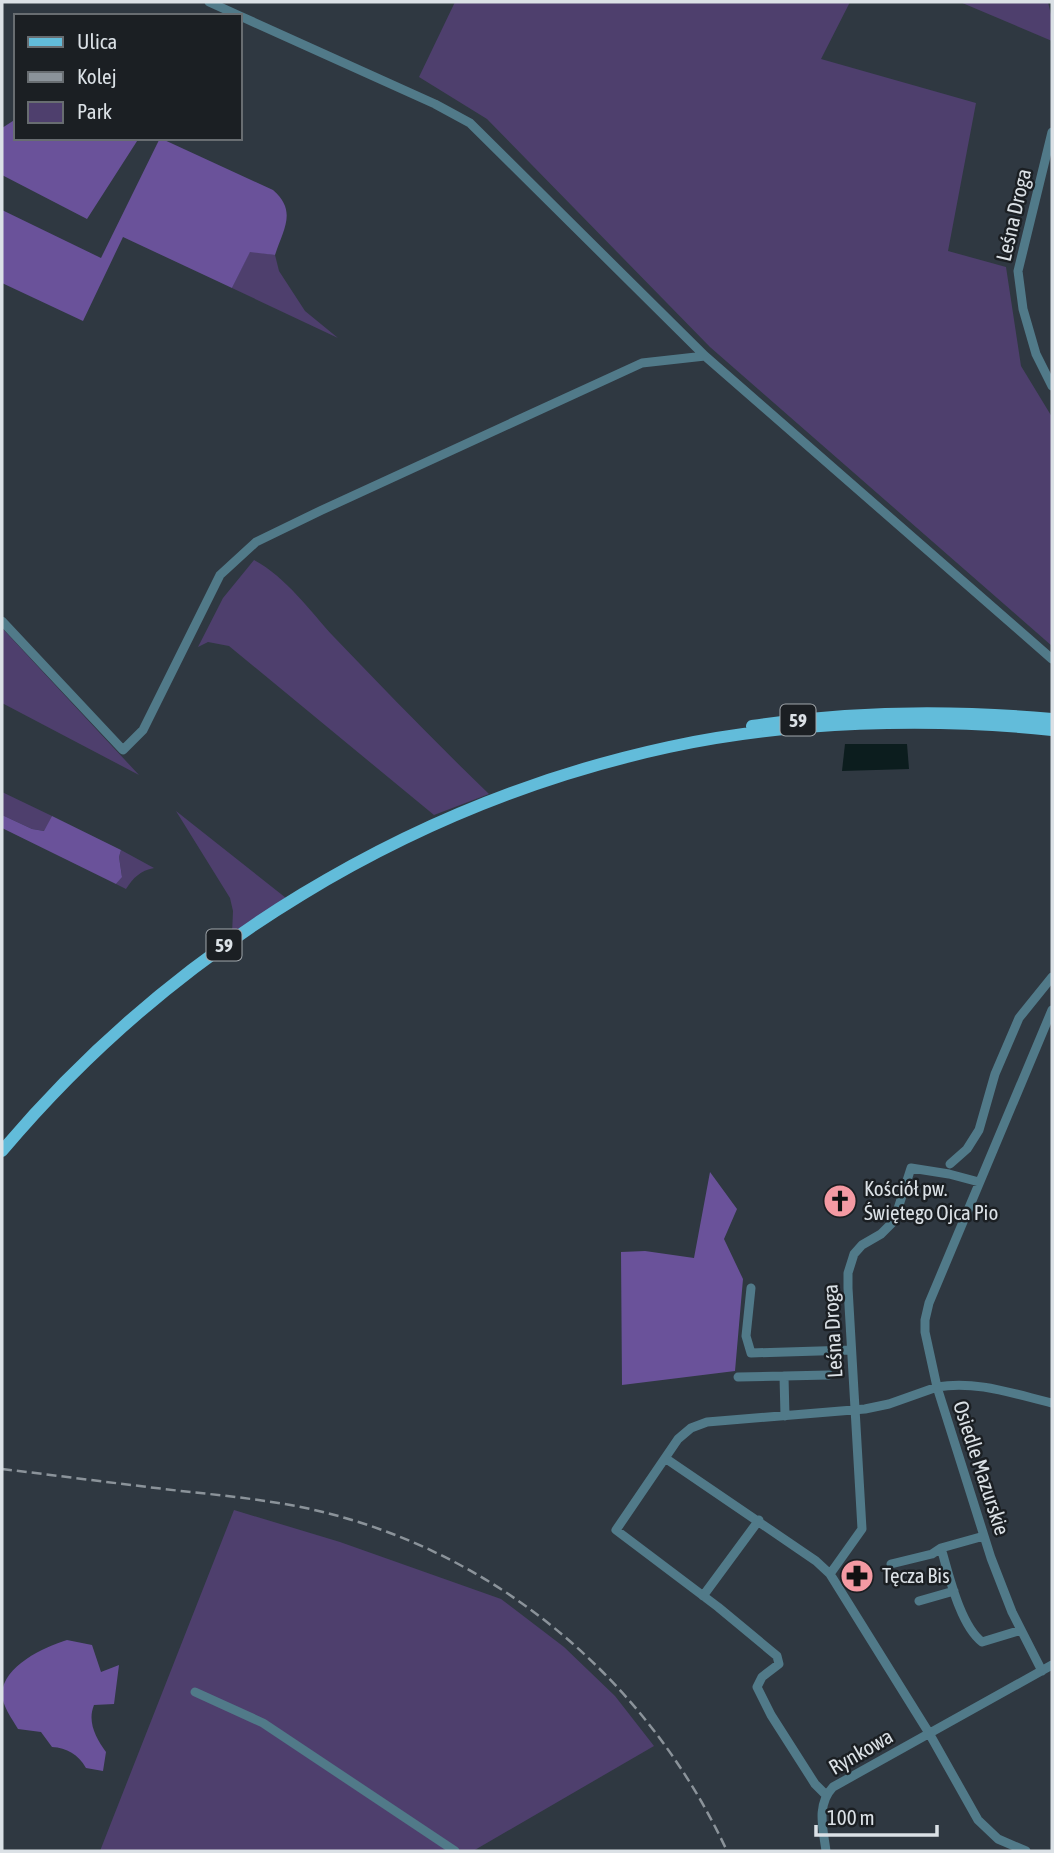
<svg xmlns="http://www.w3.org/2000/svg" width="1054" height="1853" font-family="'Asap Condensed',sans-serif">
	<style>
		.green { fill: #4e3f6d }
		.forest { fill: #6a529a }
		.water { fill: #0c1d1e }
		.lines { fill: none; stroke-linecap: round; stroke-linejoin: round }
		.minor { stroke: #517a89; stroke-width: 9 }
		.major { stroke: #62bcda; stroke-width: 12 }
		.rail { stroke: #8b939a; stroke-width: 2.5; stroke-dasharray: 10 5; stroke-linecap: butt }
		.labels { text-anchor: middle; stroke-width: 5; stroke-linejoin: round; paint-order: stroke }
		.shield { fill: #1b1f23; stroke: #a1a7ac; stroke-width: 2 }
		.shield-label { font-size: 19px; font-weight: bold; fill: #dbe1e6 }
		.street-label { font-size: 21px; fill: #dbe1e6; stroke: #1b1f23 }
		.poi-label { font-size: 21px; fill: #dbe1e6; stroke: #1b1f23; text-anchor: start }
	</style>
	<rect width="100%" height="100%" fill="#2f3841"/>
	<!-- green -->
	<path class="green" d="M455 2H850L821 59 976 103 948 251 1006 267 1021 366 1052 417V646L710 347 487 119 419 77Z
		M960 2H1048L1052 19V41Z
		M250 251 275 255 279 271 305 311 338 338 232 288Z
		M254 560C287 578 309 610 334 637 385 690 436 743 489 794L434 815 229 646 208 642 198 647 223 598Z
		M2 628 139 775 2 703Z
		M2 792 52 816 45 831 32 829 2 815Z
		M176 811 286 898 232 934 233 911 230 898Z
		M121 850 154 868C140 871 134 877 126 889L116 884 122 876 119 857Z
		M234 1510 340 1542 501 1599 564 1647 615 1696 654 1746 473 1851H100Z"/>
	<!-- forest -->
	<path class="forest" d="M16 119V138H139L87 219 2 175V128Z
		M160 138 273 190C297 211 284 228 275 255L250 252 232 288 123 237 83 321 2 283V210L101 258Z
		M2 815 32 829 44 831 52 816 121 850 119 857 122 877 116 884 2 828Z
		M710 1172 737 1209 724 1239 743 1279 735 1371 622 1385 621 1252 645 1251 694 1258Z
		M67 1640 92 1645 101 1672 119 1665 114 1704 94 1705C87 1722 96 1738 106 1752L103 1771 86 1768C78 1754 67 1748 52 1747L41 1732 18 1729C12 1719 2 1705 2 1694 3 1666 44 1647 67 1640Z"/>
	<!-- water -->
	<path class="water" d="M845 744H907L909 769 842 771Z"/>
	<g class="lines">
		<!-- minor -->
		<path class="minor" d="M209 2 240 16
			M240 16 435 104 470 123 705 356 1052 659
			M1052 132 1018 271 1023 309 1036 354 1052 386
			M2 621 123 750 143 730 220 575 256 542 322 510 642 363 705 356
			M1052 1010 929 1303 925 1320V1332L937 1387C976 1380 1014 1394 1052 1403
			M950 1164 967 1149 979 1130 995 1074 1019 1018 1052 977
			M751 1288 746 1336 751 1353 851 1350
			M738 1377 784 1376
			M785 1416 784 1376 829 1375
			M665 1458 816 1561 830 1574 929 1733 978 1820 998 1839 1026 1851
			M984 1536 941 1548C949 1575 960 1625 982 1642L1021 1630
			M891 1564 932 1554 941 1548
			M830 1574 862 1529 848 1288V1273L854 1254 862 1245 881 1234 894 1221 911 1168 949 1174 979 1182
			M703 1596 759 1520
			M919 1601 954 1591
			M195 1692 263 1723 455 1851
			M826 1795 815 1784 771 1715 757 1687 762 1677 779 1664 777 1656 718 1607 616 1530 678 1439 691 1428 707 1422 865 1409 889 1404 937 1387 991 1558 1012 1612 1042 1671
			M826 1851C823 1828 816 1805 833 1787L1052 1665"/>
		<!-- major -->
		<path class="major" d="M752 726C851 711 953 710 1052 719
			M2 1151C172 949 410 803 669 747 789 721 930 717 1052 730"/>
		<!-- rail -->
		<path class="rail" d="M2 1469C61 1476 121 1484 181 1491 219 1495 258 1499 296 1506 488 1544 645 1675 727 1851"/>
	</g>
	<!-- icons -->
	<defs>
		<symbol id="church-disc" viewBox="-11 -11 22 22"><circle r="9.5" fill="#f49aa3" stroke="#1b1f23"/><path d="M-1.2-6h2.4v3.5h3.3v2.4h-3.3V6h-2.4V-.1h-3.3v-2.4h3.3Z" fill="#111"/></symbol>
		<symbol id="pharmacy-disc" viewBox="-11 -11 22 22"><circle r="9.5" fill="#f49aa3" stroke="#1b1f23"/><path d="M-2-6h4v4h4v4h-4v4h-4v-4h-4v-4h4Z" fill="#111"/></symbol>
	</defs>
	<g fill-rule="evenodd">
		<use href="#church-disc" x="821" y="1182" width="38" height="38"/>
		<use href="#pharmacy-disc" x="838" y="1557" width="38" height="38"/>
	</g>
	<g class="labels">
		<!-- shield labels -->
		<g class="shield">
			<rect x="780.5" y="704.5" width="35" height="31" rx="5"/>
			<rect x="206.5" y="929.5" width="35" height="31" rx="5"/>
		</g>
		<g class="shield-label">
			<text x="798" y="727">59</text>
			<text x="224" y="952">59</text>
		</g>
		<!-- street labels -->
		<g class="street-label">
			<text transform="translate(1014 215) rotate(-77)" y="7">Leśna Droga</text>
			<text transform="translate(833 1331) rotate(-93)" y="7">Leśna Droga</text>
			<text transform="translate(981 1468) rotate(72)" y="7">Osiedle Mazurskie</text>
			<text transform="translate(861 1752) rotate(-30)" y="7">Rynkowa</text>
		</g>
		<!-- poi labels -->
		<g class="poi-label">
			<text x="864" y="1196">Kościół pw.<tspan x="864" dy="24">Świętego Ojca Pio</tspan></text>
			<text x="882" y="1583">Tęcza Bis</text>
		</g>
	</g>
	<!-- border -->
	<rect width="1054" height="1853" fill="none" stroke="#dbe1e6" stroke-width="7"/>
	<!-- legend -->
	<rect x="14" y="14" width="228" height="126" fill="#1b1f23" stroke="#686d71" stroke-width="2"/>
	<rect x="28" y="37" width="35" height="10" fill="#62bcda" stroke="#686d71" stroke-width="2"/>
	<text x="77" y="49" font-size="21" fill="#dbe1e6">Ulica</text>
	<rect x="28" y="72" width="35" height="10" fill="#8b939a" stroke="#686d71" stroke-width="2"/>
	<text x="77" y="84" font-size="21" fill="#dbe1e6">Kolej</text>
	<rect x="28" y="102" width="35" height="21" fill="#4e3f6d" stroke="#686d71" stroke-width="2"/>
	<text x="77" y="119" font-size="21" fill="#dbe1e6">Park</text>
	<!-- scale -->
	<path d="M816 1825v10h121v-10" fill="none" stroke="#dbe1e6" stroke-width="3.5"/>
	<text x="827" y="1825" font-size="21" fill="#dbe1e6" stroke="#1b1f23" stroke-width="5" paint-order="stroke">100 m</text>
</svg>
